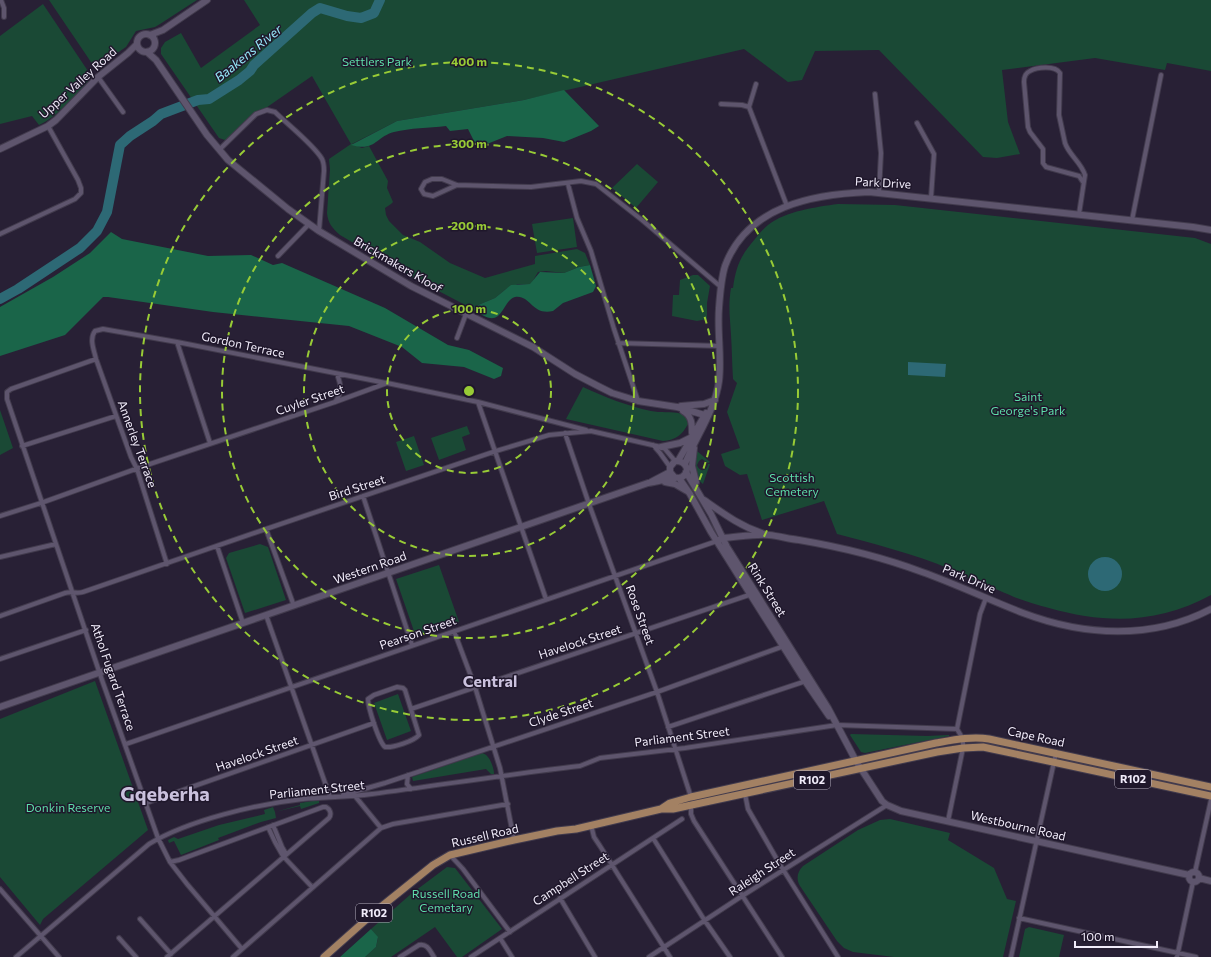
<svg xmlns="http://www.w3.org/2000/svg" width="1211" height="957" font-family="Commissioner,sans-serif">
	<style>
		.green { fill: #1a4935 }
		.forest { fill: #1a6549 }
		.water { fill: #2d6975 }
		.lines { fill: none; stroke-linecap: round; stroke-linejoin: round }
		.river { stroke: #2d6975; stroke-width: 10 }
		.street-casing { stroke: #423b4d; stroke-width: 6 }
		.secondary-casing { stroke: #423b4d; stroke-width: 8 }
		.primary-casing { stroke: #423b4d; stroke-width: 9 }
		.street { stroke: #5e556d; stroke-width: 4 }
		.secondary { stroke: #5e556d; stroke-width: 6 }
		.primary { stroke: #a38163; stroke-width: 7 }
		.ring { fill: none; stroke: #98cb36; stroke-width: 2; stroke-dasharray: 7 5 }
		.labels { text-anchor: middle; stroke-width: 3; stroke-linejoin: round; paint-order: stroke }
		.shield { fill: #1f172b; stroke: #b2acbc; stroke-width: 1 }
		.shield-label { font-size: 11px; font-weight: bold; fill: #f1ecfa }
		.park-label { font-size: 12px; fill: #5edfaa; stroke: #1f172b }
		.street-label { font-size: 12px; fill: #f1ecfa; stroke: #1f172b }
		.water-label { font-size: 13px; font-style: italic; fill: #95e7f8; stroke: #1f172b }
		.district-label { font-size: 16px; font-weight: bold; fill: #cac1dd; stroke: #1f172b }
		.town-label { font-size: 20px; font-weight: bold; fill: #cac1dd; stroke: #1f172b }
		.centre { fill: #98cb36; stroke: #1f172b; stroke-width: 2 }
		.ring-label { font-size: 12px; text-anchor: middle; font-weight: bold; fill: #98cb36; stroke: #1f172b; stroke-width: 3; stroke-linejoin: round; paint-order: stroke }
	</style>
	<rect width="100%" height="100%" fill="#282035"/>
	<!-- green -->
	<path class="green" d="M49 0H197L160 24 155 27 136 31 126 47 95 68Z
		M244 0H1211V71L1167 63 1165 70 1095 58 1002 70 1008 122 1020 154 997 158 983 157 879 50 815 51 802 80 788 82 744 49 524 100 397 121 352 144 362 148 369 146 388 181 387 188 393 202 391 204 385 208 386 215 389 221 403 235 420 242 450 263 485 278 535 264V256L577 249 585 253 590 265 579 267 564 273 546 271 538 272 531 284H518L506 289 495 298 471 308 408 275 340 235C332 228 328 223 327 213L330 169 329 159 351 144 312 76 260 112 228 141 219 138 161 54V48L165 42 181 33 201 68 260 25Z
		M43 4 92 77C75 94 61 115 39 125L32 116 0 124V36Z
		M637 164 658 182 636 208 612 188Z
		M838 204 895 205 1195 238 1211 244V595C1158 624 1106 624 1049 608 1037 605 1025 601 1014 597 1007 594 999 590 992 588 979 585 963 574 950 569 914 554 875 544 837 534L824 501 762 520 747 474 740 475 725 466 721 454 740 448 727 412 737 383 733 379C732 364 732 350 731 335 730 317 728 306 731 288H733C736 266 741 255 755 239 759 234 763 229 768 225 786 211 816 207 838 204Z
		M573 218 577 247 537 253 532 224Z
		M693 275H698L710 286 707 303V319L697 321 672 316 673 295H679L680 280Z
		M583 387C605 397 627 406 651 411 660 413 672 411 682 414 686 416 688 420 688 424 682 435 676 440 663 441L566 419Z
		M0 410 13 448 0 455Z
		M467 426 470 434 462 437 466 450 439 460 431 438Z
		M414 436 424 465 406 471 396 442Z
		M697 451 710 462 708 463 702 459 699 461 697 465C699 472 707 472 708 464H710L703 484C693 477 694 462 697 451Z
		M260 544 268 547 286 600 245 613 226 558 229 553Z
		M439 565 459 622 416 637 396 579Z
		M95 681 148 830 43 919 40 925 0 877V719Z
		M398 694 411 731 387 740 374 703Z
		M851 734 927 736 949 735V736L865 753 861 752 850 735Z
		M482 753C489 754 494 767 494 774H491L486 769 413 781 412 777Z
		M319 800V803L301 809 300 806 275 812 276 818 261 822 218 838 219 840 181 855 174 841 169 843 168 840 174 837 178 839 219 825 265 814 264 810 273 807 275 812 300 805V803Z
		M890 819 950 833 948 840 994 868 1007 899 1016 901 1003 957H894L853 952 844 948 837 941 800 886C796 879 797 872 803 866L858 830 880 820Z
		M447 867 455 868 502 929 462 957H457L435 927 391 957H365L376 947 378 938 371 929 411 894Z
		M1029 927 1064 935 1059 957H1019L1025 929Z"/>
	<!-- forest -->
	<path class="forest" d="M564 90 599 126 591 131 564 142 543 138 507 136 487 144 476 145 468 129 450 131 446 126C429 128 410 128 394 132 375 137 376 152 351 145L397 121 524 100Z
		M111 232 122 239 208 256 251 255 273 265 282 263 385 308 448 345 469 350 503 368 501 376 494 379 464 367 422 363 402 347 349 326 213 312 108 297H103L65 335 0 356V307L53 277 90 253Z
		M590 265 596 286 593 292 563 303 553 311C532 316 530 294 515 297 504 300 503 320 490 318 484 317 476 311 471 308L495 298 511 285 530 284 540 272 564 273 579 267Z
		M371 929 378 937 376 947 365 957H340Z"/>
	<!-- water -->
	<path class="water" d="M908 362 946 364 945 377 908 375Z
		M1088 574a17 17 0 1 1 34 0a17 17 0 1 1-34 0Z"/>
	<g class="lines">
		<!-- river -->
		<path class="river" d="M0 299 18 289 80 248 97 231 107 212 120 145 130 136 153 121 161 114 198 100 209 99 239 80 250 71 254 65 312 13 320 8 347 16 361 18 374 13 380 0"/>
		<defs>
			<path id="street" d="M1 0 4 8V17
				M98 77 123 112
				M875 94 881 153 879 192
				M721 104 742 105 749 107 787 206
				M749 107 756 84
				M917 123 934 154 931 198
				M219 150 256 114 267 110 275 112C287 124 314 145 322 159 324 163 324 167 324 171L319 231
				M568 184 577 218 591 251 614 329 638 401
				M457 185 433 196 424 194 421 189 425 182 432 179H442L457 185 531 187 581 181 596 184 642 220 721 287
				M1079 214 1085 175C1081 162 1069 155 1065 143L1059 115 1060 73C1055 65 1037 67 1030 71 1025 73 1024 78 1024 82L1028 127 1030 132 1043 149V163L1046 167 1079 176 1083 182
				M1132 220 1161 75
				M0 234 75 199 81 193V188L78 180 48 126
				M278 256 309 224
				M457 338 466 314
				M177 342 210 443
				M618 343 720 346
				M96 359 11 389 7 392V399L102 680 158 838 170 862 187 884 242 949
				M335 402C343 392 341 385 337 374
				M478 402 546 599
				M565 433 589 504 657 692 691 797
				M653 445 660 453 670 467
				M22 446 116 416
				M363 496 412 645
				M0 516 41 503 144 466 335 402 387 383 478 402 586 430
				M266 529 294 606
				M217 546 243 623
				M0 557 56 544
				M167 564 137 469 131 457 96 359C94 350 89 339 95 331L103 329 177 342 386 383
				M266 615 330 797
				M0 616 65 593C72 591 77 594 83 592L266 529 496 451 549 435 591 431 661 447 665 449 675 461
				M454 631 475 687 500 768 514 840
				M0 659 86 630
				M397 687 403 688 405 690 419 735C414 741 393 748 385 747 379 742 368 708 368 699L374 695Z
				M411 709 752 594
				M668 727 806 681
				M126 744 717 541
				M408 775 407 784 411 789
				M745 794 748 809 779 863 838 957
				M343 795 385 783 657 692 784 646
				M355 796 381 828
				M146 803 374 723
				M691 804V814L694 821 782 957
				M948 821 963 748V739L957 729 980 614 986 598
				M273 825 282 847 286 854
				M591 825 594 837 600 846 670 957
				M268 827 275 842 283 856 312 887
				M653 838 705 921 730 957
				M450 855 463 869 510 932
				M1195 872 1211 800
				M0 889 59 957
				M560 898 595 957
				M1019 918 1196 957
				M140 919 171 954
				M119 938 136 957
				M500 938 512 957
				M16 957 149 844C189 820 257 804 303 799 326 797 349 797 372 794 441 785 510 774 580 766L600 758 685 748 837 725 957 729
				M167 957 329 818C332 814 330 809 326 807H323L179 860 170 862
				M233 957 381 828 393 824 508 804
				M400 957 419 945C427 943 430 951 434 957
				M471 957 682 819
				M649 957 742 896 887 805
				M1011 957 1056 753
				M1177 957 1193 882"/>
			<path id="secondary" d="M137 43a9 9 0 1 1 18 0a9 9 0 1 1-18 0Z
				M150 35 163 30 207 0
				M147 52 156 60 207 135 228 160 288 209 319 231 411 286 533 347 575 374 598 386 612 393 638 401 677 407 708 416
				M0 149 48 126 56 120 98 77 128 53 137 44
				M681 406 704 404 715 400
				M683 411C692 416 692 424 692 433
				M661 447 680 443 690 438
				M694 448 692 466 696 482
				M678 461 706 413
				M685 464C696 436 715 411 719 381 722 357 717 332 719 308 720 294 721 279 725 266 747 206 813 194 869 192L1193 227 1211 230
				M686 472 711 514 727 547 828 708 856 761 882 801 887 805 901 811 1189 875
				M679 478 690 494 711 532 805 681 829 716
				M651 482 670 472
				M665 482 675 484 687 491
				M704 500C724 514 740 526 764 534
				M717 541 723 538C738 537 754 534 769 535 779 536 789 539 799 540 840 547 882 557 922 572 956 584 989 600 1023 613 1084 636 1152 640 1211 609
				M0 707 648 483C657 482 665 479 673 478 676 477 679 479 682 477 692 471 685 460 675 461L670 467V472L675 478
				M1189 877a5 5 0 1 1 10 0a5 5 0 1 1-10 0Z
				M1199 878 1211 881"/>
			<path id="primary" d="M661 809 670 803 691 797 936 743C953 740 972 736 989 739L1211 787
				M324 957 377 910 433 865 450 855 514 840 557 831 576 829 661 809H673L937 752 963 748 983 747 1211 796"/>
		</defs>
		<!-- street casing -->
		<use href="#street" class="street-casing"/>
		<!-- secondary casing -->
		<use href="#secondary" class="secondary-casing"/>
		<!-- primary casing -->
		<use href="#primary" class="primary-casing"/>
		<!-- street -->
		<use href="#street" class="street"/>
		<!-- secondary -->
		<use href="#secondary" class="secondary"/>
		<!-- primary -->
		<use href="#primary" class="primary"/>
	</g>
	<!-- distance rings -->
	<g class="ring">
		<circle cx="469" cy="391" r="82"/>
		<circle cx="469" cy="391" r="165"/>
		<circle cx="469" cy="391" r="247"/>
		<circle cx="469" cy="391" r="329"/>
	</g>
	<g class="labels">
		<!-- shield labels -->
		<g class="shield">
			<rect x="1115" y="770" width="36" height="18" rx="3"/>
			<rect x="794" y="771" width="36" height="18" rx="3"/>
			<rect x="356" y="904" width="36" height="18" rx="3"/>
		</g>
		<g class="shield-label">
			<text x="1133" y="783">R102</text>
			<text x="812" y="784">R102</text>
			<text x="374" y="917">R102</text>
		</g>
		<!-- park labels -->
		<g class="park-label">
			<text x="377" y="66">Settlers Park</text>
			<text x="1028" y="401">Saint<tspan x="1028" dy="14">George's Park</tspan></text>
			<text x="792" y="482">Scottish<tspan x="792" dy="14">Cemetery</tspan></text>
			<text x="68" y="812">Donkin Reserve</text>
			<text x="446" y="898">Russell Road<tspan x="446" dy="14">Cemetary</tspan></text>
		</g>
		<!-- street labels -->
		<g class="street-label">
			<text transform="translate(78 83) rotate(-42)" y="4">Upper Valley Road</text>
			<text transform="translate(883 183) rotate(3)" y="4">Park Drive</text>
			<text transform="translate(398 265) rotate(30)" y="4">Brickmakers Kloof</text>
			<text transform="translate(243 345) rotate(12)" y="4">Gordon Terrace</text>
			<text transform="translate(310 400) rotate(-19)" y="4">Cuyler Street</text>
			<text transform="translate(137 444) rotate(70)" y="4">Annerley Terrace</text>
			<text transform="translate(357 488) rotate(-18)" y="4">Bird Street</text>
			<text transform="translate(370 568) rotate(-19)" y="4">Western Road</text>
			<text transform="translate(969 579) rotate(23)" y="4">Park Drive</text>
			<text transform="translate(767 590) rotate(58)" y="4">Rink Street</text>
			<text transform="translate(640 615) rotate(70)" y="4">Rose Street</text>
			<text transform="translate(418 633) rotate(-19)" y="4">Pearson Street</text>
			<text transform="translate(580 642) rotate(-18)" y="4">Havelock Street</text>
			<text transform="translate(113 677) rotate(71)" y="4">Athol Fugard Terrace</text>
			<text transform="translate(561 713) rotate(-18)" y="4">Clyde Street</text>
			<text transform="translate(682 737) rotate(-7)" y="4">Parliament Street</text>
			<text transform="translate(1036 737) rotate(12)" y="4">Cape Road</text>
			<text transform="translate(257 754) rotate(-19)" y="4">Havelock Street</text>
			<text transform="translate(317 790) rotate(-6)" y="4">Parliament Street</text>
			<text transform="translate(1018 826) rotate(13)" y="4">Westbourne Road</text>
			<text transform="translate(485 836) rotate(-13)" y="4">Russell Road</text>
			<text transform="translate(762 872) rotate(-33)" y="4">Raleigh Street</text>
			<text transform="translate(571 879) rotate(-33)" y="4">Campbell Street</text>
		</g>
		<!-- water labels -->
		<g class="water-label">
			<text transform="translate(248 53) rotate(-39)" y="5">Baakens River</text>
		</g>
		<!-- district labels -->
		<g class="district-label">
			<text x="490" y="687">Central</text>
		</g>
		<!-- town labels -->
		<g class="town-label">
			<text x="165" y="801">Gqeberha</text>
		</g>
	</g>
	<circle cx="469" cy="391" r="6" class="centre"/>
	<g class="ring-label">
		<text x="469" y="66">400 m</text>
		<text x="469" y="148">300 m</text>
		<text x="469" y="230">200 m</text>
		<text x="469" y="313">100 m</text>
	</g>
	<!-- scale -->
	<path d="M1075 941v6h82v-6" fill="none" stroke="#f1ecfa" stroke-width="2"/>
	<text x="1081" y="941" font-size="12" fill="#f1ecfa" stroke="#1f172b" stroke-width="3" paint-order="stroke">100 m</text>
</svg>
